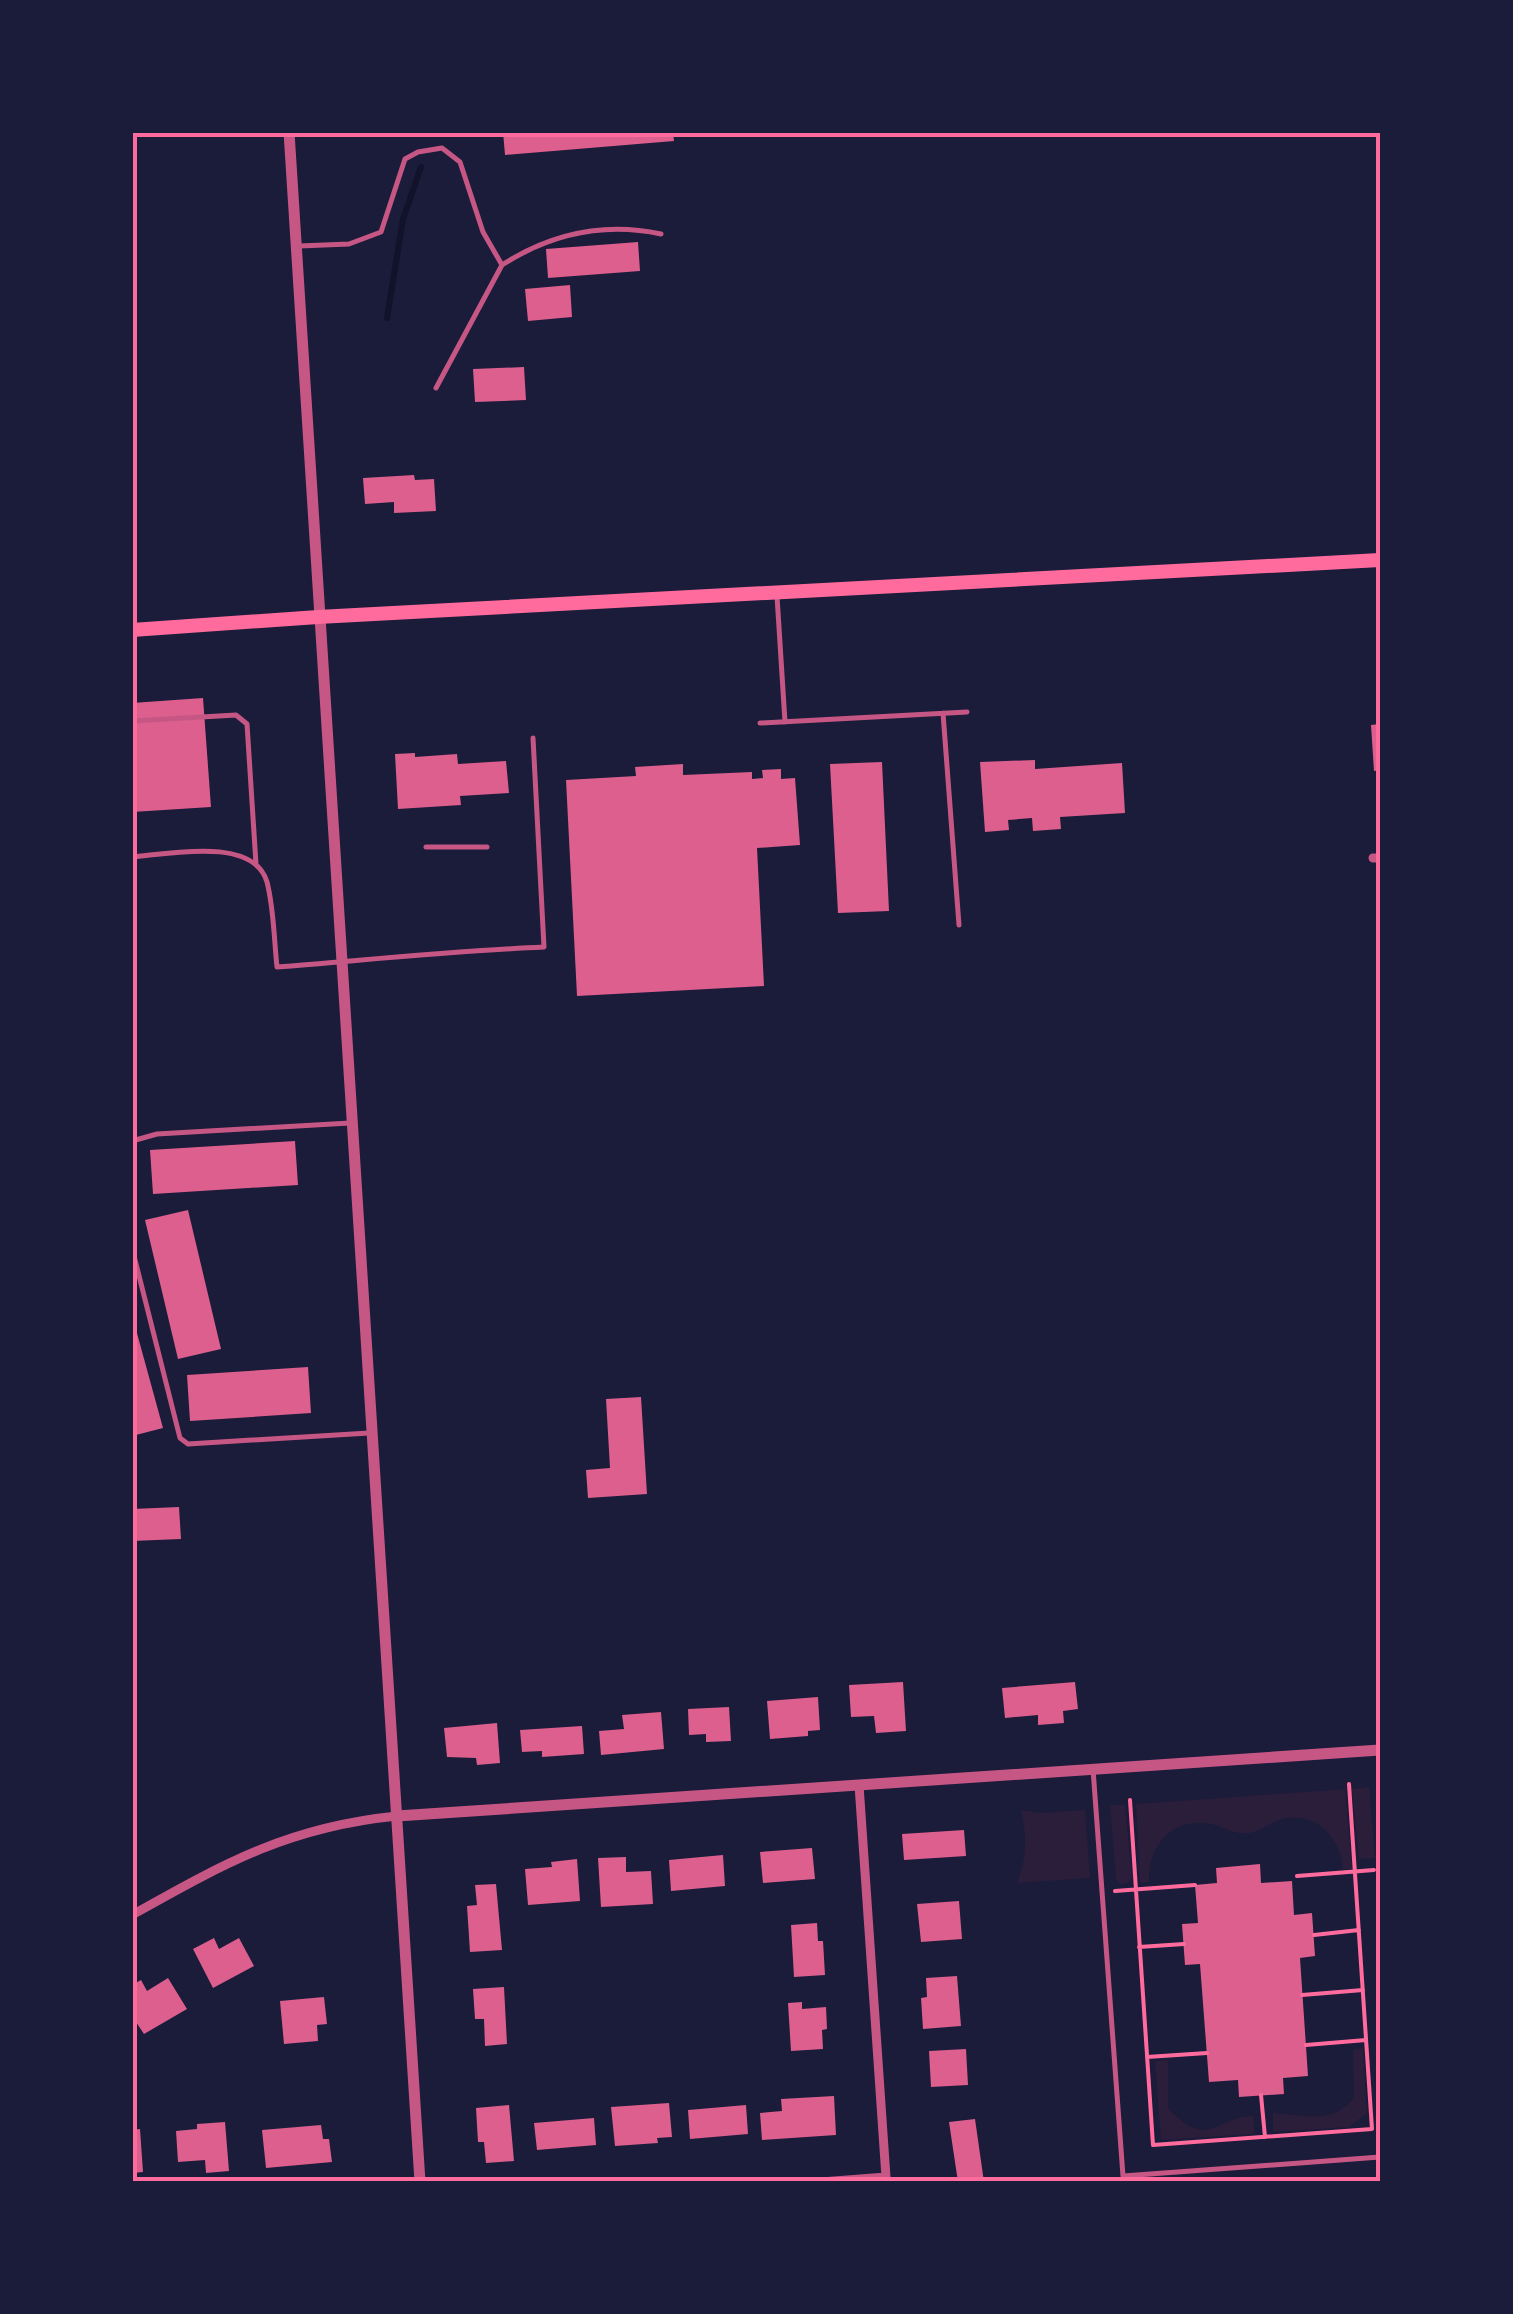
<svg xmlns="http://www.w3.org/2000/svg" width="1513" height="2314" font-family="'Public Sans',sans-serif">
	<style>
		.green { fill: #2a1e3b }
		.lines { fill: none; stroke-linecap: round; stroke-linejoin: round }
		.stream { stroke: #12122b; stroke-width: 6 }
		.building { fill: #dd5f8e }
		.path { stroke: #ff6b9d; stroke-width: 4 }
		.service { stroke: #c65784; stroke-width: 5 }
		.minor { stroke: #c65784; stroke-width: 9 }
		.tertiary { stroke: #c65784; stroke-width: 11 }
		.primary { stroke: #ff6b9d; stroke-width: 14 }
		.neatline { fill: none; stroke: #ff6b9d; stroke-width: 4 }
	</style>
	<rect width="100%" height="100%" fill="#1b1b3a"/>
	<!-- green -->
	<path class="green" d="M1369 1787 1375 1858 1359 1859 1352 1789Z
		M1345 1789 1352 1869H1343C1341 1840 1319 1813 1286 1818 1274 1820 1263 1830 1250 1833 1233 1836 1221 1824 1205 1823 1168 1820 1148 1849 1149 1882L1140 1883 1136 1804Z
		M1110 1805H1125L1132 1878 1127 1883 1120 1884 1116 1879Z
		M1021 1810 1041 1813 1085 1810 1090 1878 1017 1883C1027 1857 1027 1836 1021 1810Z
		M1363 2048 1367 2113 1349 2127 1273 2132V2113C1303 2114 1331 2126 1354 2098L1353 2050Z
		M1168 2060V2108C1208 2151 1215 2117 1253 2116L1255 2134 1161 2140 1155 2061Z"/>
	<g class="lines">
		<!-- stream -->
		<path class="stream" d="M432 133V132
			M387 318 403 219 421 167"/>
	</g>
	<!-- building -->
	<path class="building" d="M503 132H673L674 141 505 155Z
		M638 242 640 271 548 278 546 249Z
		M570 285 572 317 528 321 525 289Z
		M524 367 526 400 475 402 473 369Z
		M414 475 415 480 434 479 436 511 394 513V502L365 504 363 478Z
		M203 698 211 807 132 812V703Z
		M1380 724V770L1374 771 1371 725Z
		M415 753V757L457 754 458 764 506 761 509 793 460 796 461 805 398 809 395 754Z
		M1035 760V769L1122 763 1125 813 1060 817 1061 829 1033 831 1032 818 1008 820 1009 830 985 832 980 762Z
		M882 762 889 911 838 913 830 764Z
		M683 764V775L752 772V779L763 778 762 770 781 769V779L795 778 800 845 757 848 764 986 577 996 566 780 636 776 635 767Z
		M295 1141 298 1185 153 1194 150 1150Z
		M188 1210 221 1349 178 1359 145 1220Z
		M132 1315 163 1428 132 1436Z
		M308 1367 311 1413 190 1421 187 1375Z
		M641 1397 647 1494 588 1498 586 1470 610 1468 606 1399Z
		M179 1507 181 1539 132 1541V1509Z
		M903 1682 906 1731 876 1733 874 1716 851 1717 849 1685Z
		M1075 1682 1078 1709 1063 1711 1064 1723 1038 1725V1715L1005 1718 1002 1688Z
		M818 1697 820 1730 808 1731V1736L770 1739 767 1701Z
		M729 1707 731 1741 706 1742V1734L689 1735 688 1709Z
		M661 1712 664 1749 601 1755 599 1731 624 1729 622 1715Z
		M497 1723 500 1763 477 1765 476 1758 447 1757 444 1728Z
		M582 1726 584 1754 542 1757V1751L522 1752 520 1730Z
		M964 1830 966 1856 904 1860 902 1834Z
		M812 1848 815 1879 763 1883 760 1852Z
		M723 1855 725 1886 671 1891 669 1860Z
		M626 1857V1872L651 1871 653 1904 601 1907 598 1858Z
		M577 1859 580 1901 528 1905 525 1869 552 1867 551 1862Z
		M1260 1864 1261 1883 1292 1881 1294 1915 1312 1913 1315 1956 1300 1958 1308 2076 1283 2078 1284 2094 1239 2097 1238 2080 1209 2082 1200 1964 1185 1965 1182 1924 1198 1923 1195 1885 1217 1883 1216 1868Z
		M496 1884 502 1950 470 1952 467 1906 477 1905 475 1885Z
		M959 1901 962 1939 921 1942 917 1904Z
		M817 1923 818 1941H823L825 1975 794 1977 791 1925Z
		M214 1938 219 1949 239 1938 254 1966 213 1988 193 1949Z
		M957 1976 961 2026 923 2029 921 1998 927 1997 926 1978Z
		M168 1978 187 2009 144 2034 132 2016V1985L141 1980 147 1991Z
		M504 1987 507 2044 485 2046 484 2019H475L473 1989Z
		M324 1997 327 2024 317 2025 318 2041 284 2044 280 2001Z
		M802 2002V2009L826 2007 827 2029 822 2030 823 2049 791 2051 788 2003Z
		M966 2049 968 2085 931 2087 929 2051Z
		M834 2096 836 2135 762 2140 760 2113 782 2111 781 2099Z
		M669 2103 672 2137 657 2138 658 2143 615 2146 611 2107Z
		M509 2105 514 2161 486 2163 484 2142H478L476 2108Z
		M746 2105 748 2134 690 2139 688 2110Z
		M594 2118 596 2145 537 2150 534 2123Z
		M975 2119 984 2182H958L949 2122Z
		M225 2122 229 2171 206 2173 205 2160 178 2162 176 2131 197 2129V2124Z
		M321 2125 323 2139H329L332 2162 266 2168 262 2130Z
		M140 2129 143 2172 132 2173V2130Z"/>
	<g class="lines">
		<!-- path -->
		<path class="path" d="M1130 1800 1153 2145 1372 2129 1349 1784
			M1297 1876 1374 1870
			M1115 1891 1195 1885
			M1314 1935 1359 1930
			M1139 1947 1184 1944
			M1302 1995 1363 1990
			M1306 2045 1366 2040
			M1147 2057 1207 2053
			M1261 2095 1265 2137"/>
		<!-- service -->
		<path class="service" d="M299 246 349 244 381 232 405 159 418 152 442 148 460 162 483 232 502 265 436 388
			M502 265C552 233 604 222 661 234
			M777 596 785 722
			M943 713 959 925
			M132 721 236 715 247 724 256 864
			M760 723 967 712
			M426 847H487
			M132 857C168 854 254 836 267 882 274 909 274 940 277 967 366 960 455 951 544 947L533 738
			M132 1141 157 1134 350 1123
			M132 1248 180 1438 188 1444 369 1433
			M1093 1769 1123 2176 1380 2157"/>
		<!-- minor -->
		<path class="minor" d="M1373 858H1380
			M132 1915C225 1863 288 1827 397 1816
			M821 2182 886 2177 859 1785"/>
		<!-- tertiary -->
		<path class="tertiary" d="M289 132 420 2182
			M397 1816 1380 1750"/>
		<!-- primary -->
		<path class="primary" d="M132 630 318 617 1380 560"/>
	</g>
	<!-- border -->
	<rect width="1513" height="2314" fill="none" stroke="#1b1b3a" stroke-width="270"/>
	<rect x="135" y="135" width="1243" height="2044" class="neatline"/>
</svg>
